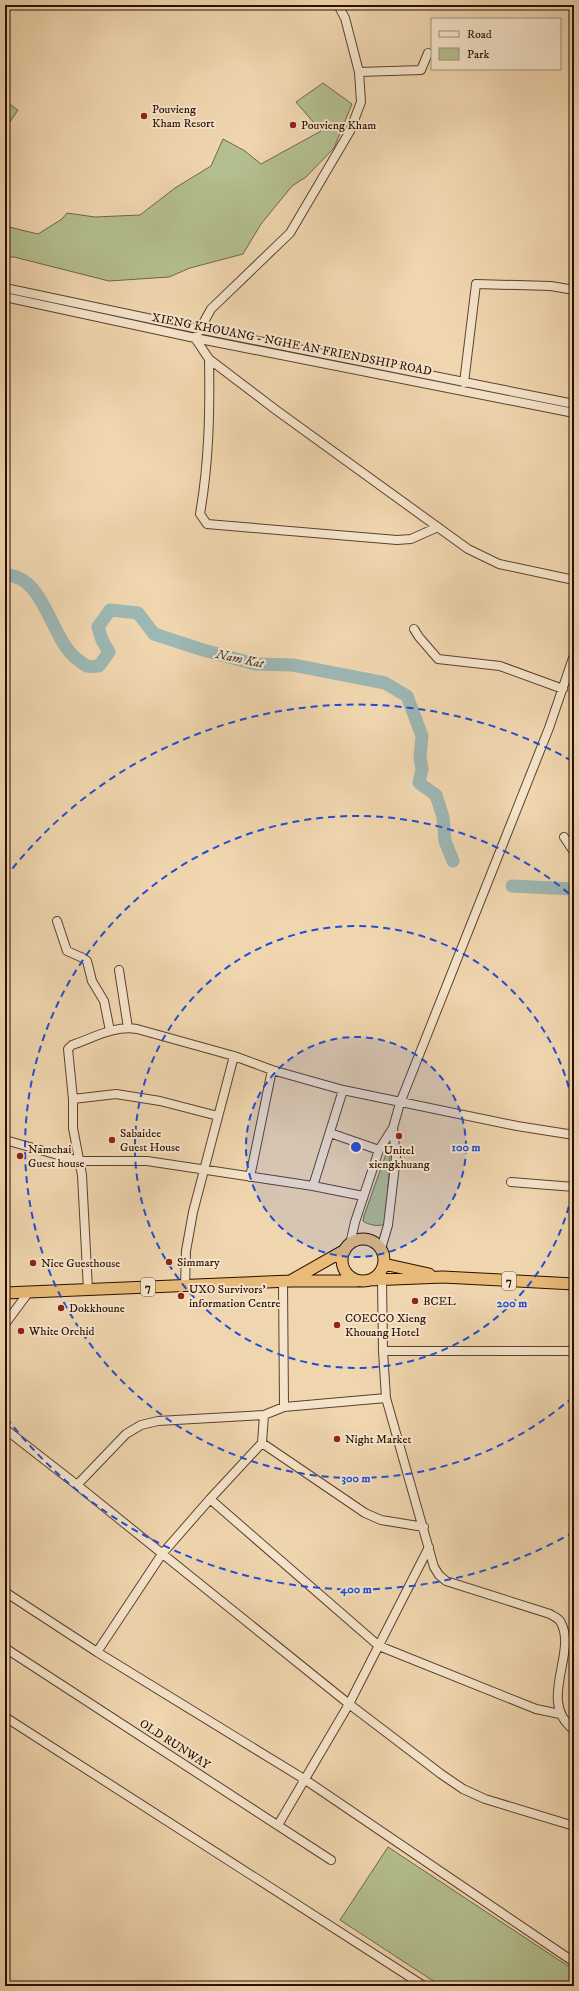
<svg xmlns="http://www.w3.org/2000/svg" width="579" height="1991" font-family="'IM FELL DW Pica',serif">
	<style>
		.green { fill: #b4bf8f; stroke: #706648 }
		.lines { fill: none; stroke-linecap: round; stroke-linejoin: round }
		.stream { stroke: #6f736c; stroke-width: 2 }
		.river { stroke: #9db7b4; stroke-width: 13 }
		.minor-casing { stroke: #5c402c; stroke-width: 10 }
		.highway-casing { stroke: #2b0e01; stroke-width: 13 }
		.minor { stroke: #f5e4cb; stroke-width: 8 }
		.highway { stroke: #e8bb78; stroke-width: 11 }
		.ring { fill: none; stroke: #1d4ed8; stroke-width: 2; stroke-dasharray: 7 5 }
		.poi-dot { fill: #8f2418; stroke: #f5e4cb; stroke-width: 1.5 }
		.labels { text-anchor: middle; stroke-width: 4; stroke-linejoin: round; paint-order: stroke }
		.shield { fill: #f5e4cb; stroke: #684e3e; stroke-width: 1 }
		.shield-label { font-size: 11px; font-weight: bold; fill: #2b0e01 }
		.poi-label { font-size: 12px; fill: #2b0e01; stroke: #f5e4cb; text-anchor: start }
		.street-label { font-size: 12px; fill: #2b0e01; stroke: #f5e4cb }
		.water-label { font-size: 13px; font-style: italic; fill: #534940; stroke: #f5e4cb }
		.centre { fill: #1d4ed8; stroke: #f5e4cb; stroke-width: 2 }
		.ring-label { font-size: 12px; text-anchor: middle; font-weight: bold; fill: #1d4ed8; stroke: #f5e4cb; stroke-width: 4; stroke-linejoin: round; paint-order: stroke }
	</style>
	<rect width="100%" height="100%" fill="#f0d6af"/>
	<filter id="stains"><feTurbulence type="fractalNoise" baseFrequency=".005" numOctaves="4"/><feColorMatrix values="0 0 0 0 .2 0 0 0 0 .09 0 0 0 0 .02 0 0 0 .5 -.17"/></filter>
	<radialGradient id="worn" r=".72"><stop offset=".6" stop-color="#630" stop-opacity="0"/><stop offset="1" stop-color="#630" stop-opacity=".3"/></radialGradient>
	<!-- green -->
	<path class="green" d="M323 83 352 104 334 148 306 177 292 186 261 224 243 254 190 268 169 277 109 281 14 257H5V207L9 227 38 234 62 219 67 213 95 217 140 215 175 188 211 166 223 139 245 151 261 164 321 131 296 102Z
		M5 101 18 110 5 129Z
		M386 1154 390 1155 386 1220 385 1224C379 1227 368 1225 363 1221L364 1216Z
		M388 1847 574 1970V1986H441L340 1920Z"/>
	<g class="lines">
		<!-- stream -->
		<path class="stream" d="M5 1985 8 1986"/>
		<!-- river -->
		<path class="river" d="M5 575C45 575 50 639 77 659 80 661 84 665 87 666 91 667 95 666 99 666L109 652 102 640 98 627 110 610 138 613 154 634 203 650 255 664 293 665 385 683 407 696 422 736 420 758 422 769 419 783 436 795 443 817 445 841 453 861
			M512 886 574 889"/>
		<defs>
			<path id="minor" d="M338 5 345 18 359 72 361 102 350 131 290 233 211 309 195 338 209 359 276 410 468 549 499 564 574 580
				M359 72 421 70 428 53
				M5 288 199 329 574 404
				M5 297 195 338 574 413
				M209 359C210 412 209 462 200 514L207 524 397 540 411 539 438 527
				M464 383 476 284 551 286 574 290
				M414 629 419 637 438 659 500 666 563 689
				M564 837 574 852
				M57 921 67 951 83 958 87 961 92 981 104 1001 110 1031
				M119 970 128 1028
				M73 1099 116 1094 160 1101 218 1116
				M330 1133 379 1150
				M5 1140 79 1161H147L313 1186 363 1196
				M250 1177 272 1070
				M511 1182 574 1187
				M313 1186 343 1090
				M350 1244 355 1222 379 1150 393 1128 400 1103 549 728 574 655
				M381 1249 388 1225 396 1157 393 1128
				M382 1280 383 1351 386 1398 434 1567 439 1575 446 1581 550 1614C553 1616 558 1618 560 1621 579 1652 536 1701 574 1730
				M283 1281 284 1407
				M185 1286 186 1251 193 1212 234 1056
				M88 1290 82 1175 73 1128V1099L68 1049 72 1045C93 1038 115 1025 137 1029L234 1056 272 1070 343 1090 517 1126 574 1135
				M5 1324 28 1293
				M383 1351H574
				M5 1429 77 1485 349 1704 441 1774 463 1789 485 1799 574 1826
				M262 1443 365 1513 381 1520 424 1527
				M77 1485 126 1434 141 1425 158 1421 264 1415 284 1407 386 1398
				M210 1499 379 1646 536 1709 560 1714
				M5 1592 97 1652 304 1779 574 1962
				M5 1648 331 1860
				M97 1652 162 1554 210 1499 262 1443 264 1415
				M5 1717 424 1986
				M278 1825 349 1704 429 1547"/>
			<path id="highway" d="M342 1260a21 21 0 1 1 42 0a21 21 0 1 1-42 0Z
				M384 1264 429 1274
				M292 1280 345 1250
				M369 1280 443 1277 574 1284
				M5 1293 291 1281H356"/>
		</defs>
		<!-- minor casing -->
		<use href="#minor" class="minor-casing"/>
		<!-- highway casing -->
		<use href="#highway" class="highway-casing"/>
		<!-- minor -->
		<use href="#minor" class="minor"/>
		<!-- highway -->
		<use href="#highway" class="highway"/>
	</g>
	<!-- distance rings -->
	<circle cx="356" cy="1147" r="110" fill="#1d4ed8" fill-opacity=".12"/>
	<g class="ring">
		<circle cx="356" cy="1147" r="110"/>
		<path d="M574 1183A221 221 0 1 1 574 1111"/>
		<path d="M573 1397A331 331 0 1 1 573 897"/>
		<path d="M574 1532A442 442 0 0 1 5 1416M5 878A442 442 0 0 1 574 762"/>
	</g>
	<!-- markers -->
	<g class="poi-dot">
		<circle cx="144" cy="116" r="4"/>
		<circle cx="293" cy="125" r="4"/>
		<circle cx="399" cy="1136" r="4"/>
		<circle cx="112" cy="1140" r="4"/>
		<circle cx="20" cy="1156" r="4"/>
		<circle cx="169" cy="1262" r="4"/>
		<circle cx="33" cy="1263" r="4"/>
		<circle cx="181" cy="1296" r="4"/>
		<circle cx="415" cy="1301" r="4"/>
		<circle cx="61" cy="1308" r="4"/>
		<circle cx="337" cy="1325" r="4"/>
		<circle cx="21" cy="1331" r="4"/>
		<circle cx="337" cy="1439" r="4"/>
	</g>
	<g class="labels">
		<!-- shield labels -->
		<g class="shield">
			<rect x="502" y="1272" width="14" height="18" rx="3"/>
			<rect x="141" y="1278" width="14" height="18" rx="3"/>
		</g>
		<g class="shield-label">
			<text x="509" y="1285">7</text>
			<text x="148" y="1291">7</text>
		</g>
		<!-- poi labels -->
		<g class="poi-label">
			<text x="152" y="113">Pouvieng<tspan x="152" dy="14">Kham Resort</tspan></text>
			<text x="301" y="129">Pouvieng Kham</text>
			<text x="120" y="1137">Sabaidee<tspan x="120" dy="14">Guest House</tspan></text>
			<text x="28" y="1153">Namchai<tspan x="28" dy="14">Guest house</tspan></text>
			<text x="399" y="1154" text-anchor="middle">Unitel<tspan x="399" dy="14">xiengkhuang</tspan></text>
			<text x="177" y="1266">Simmary</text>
			<text x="41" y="1267">Nice Guesthouse</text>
			<text x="189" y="1293">UXO Survivors'<tspan x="189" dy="14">information Centre</tspan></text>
			<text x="423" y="1305">BCEL</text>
			<text x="69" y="1312">Dokkhoune</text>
			<text x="345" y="1322">COECCO Xieng<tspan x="345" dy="14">Khouang Hotel</tspan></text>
			<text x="29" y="1335">White Orchid</text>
			<text x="345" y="1443">Night Market</text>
		</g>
		<!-- street labels -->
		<g class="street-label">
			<text transform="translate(292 344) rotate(11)" y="4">XIENG KHOUANG - NGHE AN FRIENDSHIP ROAD</text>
			<text transform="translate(175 1744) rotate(33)" y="4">OLD RUNWAY</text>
		</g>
		<!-- water labels -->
		<g class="water-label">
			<text transform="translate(240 658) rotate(12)" y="5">Nam Kat</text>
		</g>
	</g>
	<circle cx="356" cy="1147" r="6" class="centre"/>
	<g class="ring-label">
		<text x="466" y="1151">100 m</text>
		<text x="512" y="1307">200 m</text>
		<text x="356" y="1482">300 m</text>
		<text x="356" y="1593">400 m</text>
	</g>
	<!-- margin -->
	<rect width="579" height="1991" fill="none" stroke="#f0d6af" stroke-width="20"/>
	<rect x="6" y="6" width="567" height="1979" fill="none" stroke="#2b0e01" stroke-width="2"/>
	<rect x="10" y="10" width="559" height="1971" fill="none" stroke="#2b0e01"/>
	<!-- legend -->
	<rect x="431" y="18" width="130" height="52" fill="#f5e4cb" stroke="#a48e7a"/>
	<rect x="439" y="31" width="20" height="6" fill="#f5e4cb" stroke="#a48e7a"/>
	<text x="467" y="38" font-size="12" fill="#2b0e01">Road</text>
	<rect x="439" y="48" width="20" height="12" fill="#b4bf8f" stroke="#a48e7a"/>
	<text x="467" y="58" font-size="12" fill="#2b0e01">Park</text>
	<rect width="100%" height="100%" filter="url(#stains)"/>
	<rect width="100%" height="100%" fill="url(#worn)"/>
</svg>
